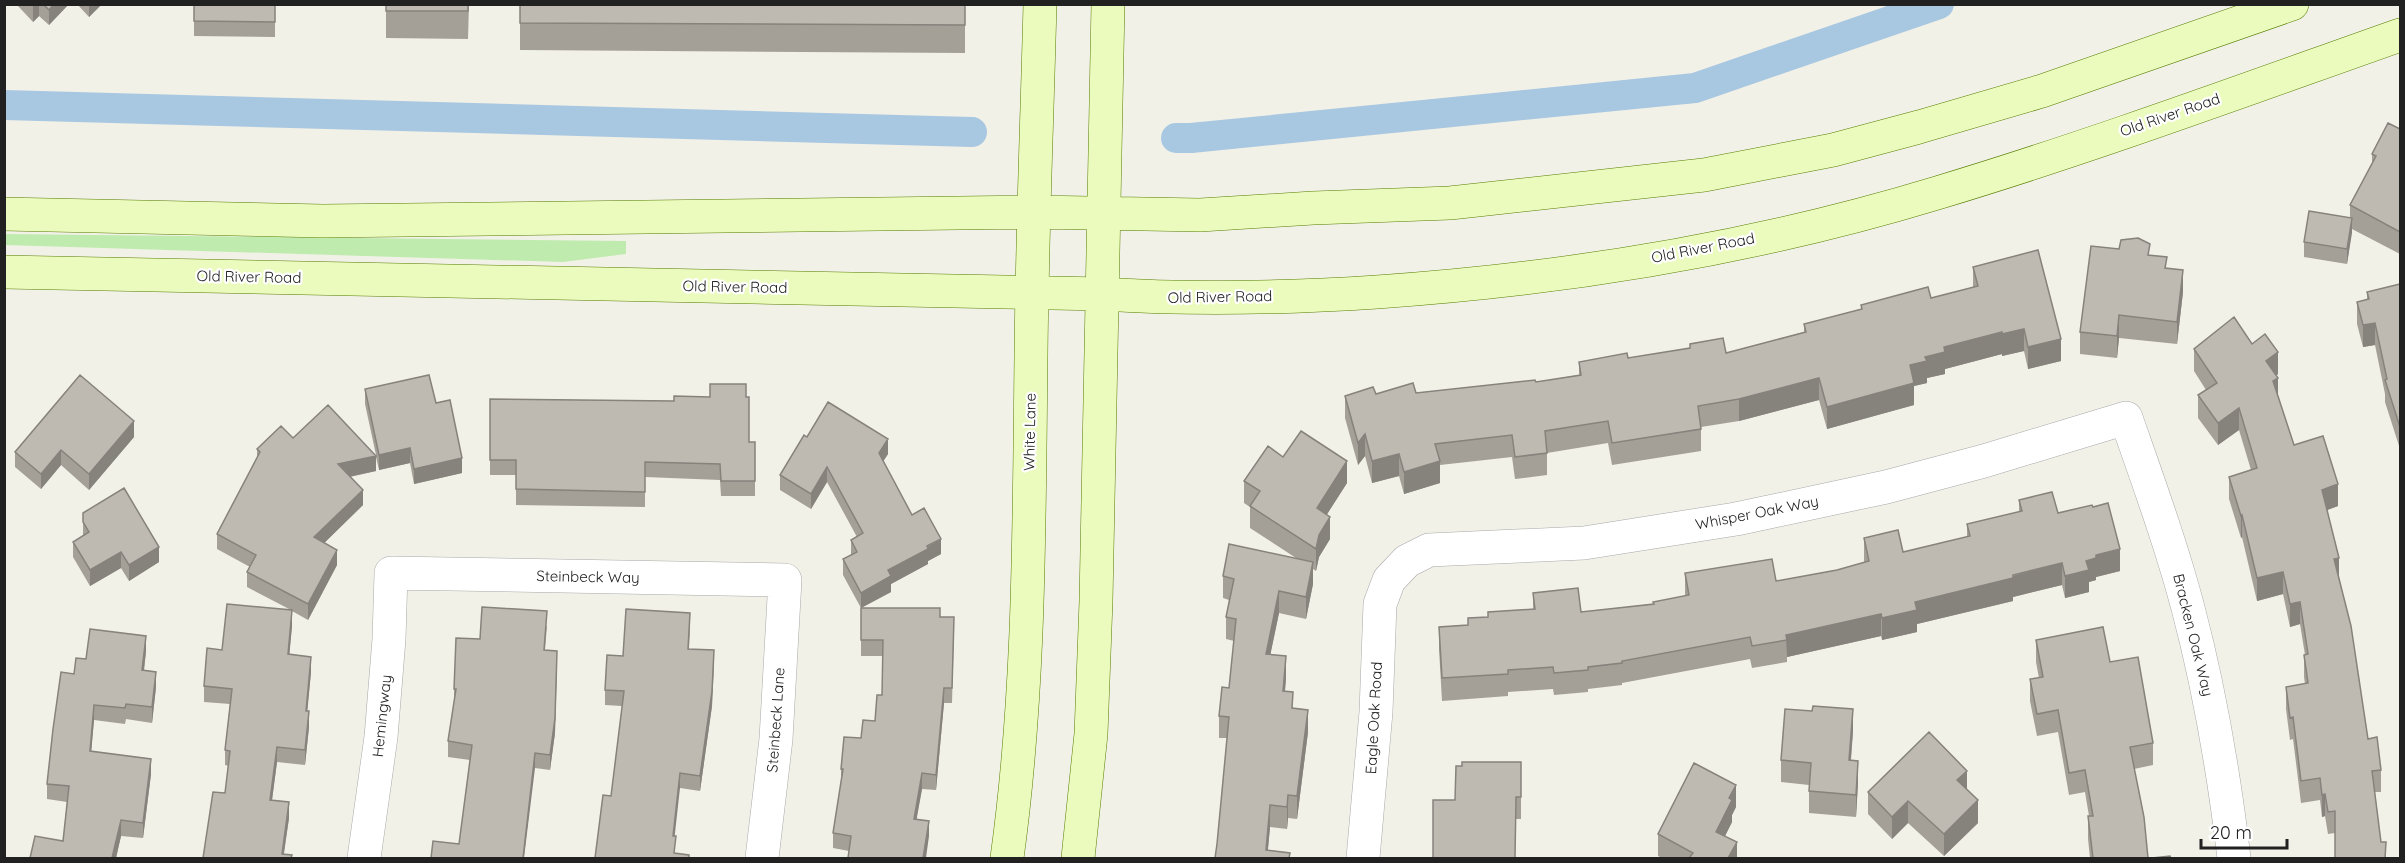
<svg xmlns="http://www.w3.org/2000/svg" width="2405" height="863" font-family="Quicksand,sans-serif">
	<style>
		.grass { fill: #bfecae }
		.lines { fill: none; stroke-linecap: round; stroke-linejoin: round }
		.canal { stroke: #a8c7e0; stroke-width: 30 }
		.street-casing { stroke: #a8a8a8; stroke-width: 34 }
		.secondary-casing { stroke: #577e03; stroke-width: 34 }
		.street { stroke: #fff; stroke-width: 33 }
		.secondary { stroke: #ebfbbd; stroke-width: 33 }
		.wall { fill: #a4a098 }
		.shaded-wall { fill: #86827c }
		.building { fill: #bfbab1; stroke: #86827c; stroke-width: 1.5 }
		.labels { text-anchor: middle; stroke-width: 4.5; stroke-linejoin: round; paint-order: stroke }
		.street-label { font-size: 15px; fill: #212121; stroke: #fff }
	</style>
	<rect width="100%" height="100%" fill="#f2f1e8"/>
	<!-- grass -->
	<path class="grass" d="M5 234 626 241V254L563 262 5 245Z"/>
	<g class="lines">
		<!-- canal -->
		<path class="canal" d="M4 105 972 132
			M1176 138H1191L1695 88 1939 4"/>
		<defs>
			<path id="street" d="M364 858 381 737 389 639 391 573 785 580 776 739 762 858
				M1363 858 1376 712 1380 604 1389 580 1407 561 1429 550 1584 543 1736 519 1886 487 1984 461 2126 418C2148 481 2171 544 2188 608 2210 691 2224 774 2234 858"/>
			<path id="secondary" d="M4 214 323 221 1034 212 1200 215 1313 208 1450 203 1704 175 1833 150 1919 127 2042 91 2292 4
				M4 272 1102 294C1194 300 1285 298 1377 292 1566 279 1756 248 1937 193 2093 146 2247 89 2400 35
				M1007 858C1030 692 1029 525 1031 357 1032 240 1037 122 1040 4
				M1078 858 1091 734 1096 601 1108 4"/>
		</defs>
		<!-- street casing -->
		<use href="#street" class="street-casing"/>
		<!-- secondary casing -->
		<use href="#secondary" class="secondary-casing"/>
		<!-- street -->
		<use href="#street" class="street"/>
		<!-- secondary -->
		<use href="#secondary" class="secondary"/>
	</g>
	<!-- wall -->
	<path class="wall" d="M18 4H69L49 25 39 16 33 22 18 6Z
		M77 4H102L89 17Z
		M194 4H275V37L194 36Z
		M386 4H469L468 39 386 38Z
		M520 4H965V53L520 50Z
		M2400 129V254L2352 229 2347 264 2304 257V242L2350 218V205L2372 165V154Z
		M2150 255 2167 268 2183 292 2177 344 2119 338 2117 358 2080 354V332Z
		M1973 267 2061 361 2028 369 2024 351 2002 356V354L1945 369V374L1927 378V383L1914 386V405L1827 429 1819 400 1739 421 1701 427V451L1612 465 1608 443 1547 453V475L1515 479 1512 457 1440 465V483L1404 494 1399 476 1372 483 1365 456 1358 465 1345 418V396L1376 394 1416 393 1536 382 1579 375V362L1726 353 1804 332V324L1861 309V305L1931 298 1973 288Z
		M2400 284V449L2385 402V394L2375 345 2363 347 2357 324V302L2367 299V292Z
		M2252 344 2278 374 2276 376 2278 396 2294 445 2338 506 2327 510 2368 739 2381 770V792H2375L2381 842 2386 858 2335 833 2328 834 2325 816 2322 817 2320 800 2301 803 2293 739 2290 740 2286 709V687L2305 684 2304 677V655H2305L2300 624 2290 627 2283 594 2257 601 2242 537 2241 538 2229 499V477L2251 470 2239 430 2218 445 2198 418V395L2206 390 2194 371V349Z
		M365 389 436 403 462 473 414 484 410 463 379 470 376 457V471L350 477 363 505 324 543 337 565 308 620 292 611V626L289 655 311 672 307 711 309 727 305 765 277 762 272 800 289 818 284 854 292 858H203L225 793 229 766 225 765V750L230 704 204 702V686L222 650 291 610 247 587V572L250 567 217 549V534L257 459V449L293 438 376 455 365 404Z
		M710 397H746L749 442H755V496H721L720 480 645 477V507L516 505V475H490V399L674 401Z
		M134 437 89 490 61 465 41 489 15 467V452Z
		M807 437 888 454 883 461 912 515 941 554 928 561V564L891 584V592L861 608 940 617 954 632 952 703H944L936 790 922 789 916 819 929 836 849 851 833 848V833L841 782V769L861 738 875 721 882 695V656H861V608L843 575V559L851 555V540L857 537 827 482 811 509 780 490V475Z
		M1283 457 1347 483 1327 514 1330 539 1319 557 1316 571 1313 569V584L1306 619 1279 613 1270 655 1286 678 1285 691 1293 708 1308 732 1297 819 1288 818 1287 829 1270 827 1268 850 1290 858 1217 844 1227 738H1219V716L1229 688 1234 641 1226 639V617L1229 600 1223 598V576L1296 558 1250 528V507L1244 503V481Z
		M2019 500 2058 513 2093 507 2120 571 2096 577V580L2089 582V592L2065 598 2062 585 2013 597V601L1917 624V632L1882 640 1881 636 1787 657V662L1752 668 1750 659 1622 683V685L1588 689V692L1554 695 1553 689 1508 692V696L1442 701 1439 649V627L1468 625 1533 609V593L1581 612 1653 604V602L1685 596V573L1776 581 1837 570 1864 562V538L1903 552 1967 537V524L2019 512Z
		M83 513 159 562 129 581 121 568 90 586 73 557V542L83 536Z
		M547 626 545 650 557 667 555 733 550 770 535 768 459 844 470 760 448 757V741L454 704V689L480 639Z
		M690 628 689 649 714 666 712 706 700 791 680 788 595 858 611 796 622 706 605 705V690L623 656Z
		M2036 640 2110 662 2153 743V765L2134 769 2148 858H2090L2088 839V816H2089L2085 792 2069 795 2058 732 2037 736 2030 701V679L2039 678 2036 662Z
		M146 651 144 671 156 687 152 723 126 719 125 724 94 720 91 751 151 774 143 838 121 836 116 858H30L63 841 67 802 47 799V784L86 659Z
		M1853 731 1851 760 1858 783 1856 817 1809 813V785L1781 782V760Z
		M1521 762V819H1516L1455 800Z
		M1967 789 1978 823 1944 856 1908 823 1892 839 1868 814V792Z
		M1736 807 1732 815V822L1725 836 1737 858H1662L1658 856V834Z"/>
	<!-- shaded-wall -->
	<path class="shaded-wall" d="M35 4H39V16L33 22V6Z
		M54 4H69L49 25V10Z
		M89 4H102L89 17Z
		M2352 218V233L2347 264V249Z
		M2183 270V292L2177 344V322Z
		M2119 315V338L2117 358V336Z
		M2375 323V345L2363 347V325Z
		M2024 329V351L2002 356V334Z
		M2002 332V354L1945 369V374L1927 378V383L1914 386V405L1827 429V407L1944 347Z
		M2061 339V361L2028 369V347Z
		M2278 352V374L2266 383V361Z
		M1819 378V400L1739 421V399Z
		M2278 378V400L2273 381Z
		M2239 408V430L2218 445V423Z
		M134 421V437L89 490V474Z
		M1365 434V456L1358 465V443Z
		M888 439V454L879 468V453Z
		M410 448V463L379 470V455Z
		M61 450V465L41 489V474Z
		M1399 454V476L1372 483V461Z
		M376 456V471L338 479V464Z
		M462 458V473L414 484V469Z
		M1347 461V483L1317 530V508Z
		M1440 461V483L1404 494V472Z
		M827 467V482L811 509V494Z
		M2338 484V506L2322 512V490Z
		M363 490V505L314 553V537Z
		M2242 515V537L2241 538V516Z
		M1330 517V539L1319 557 1316 571V549L1319 535Z
		M941 539V554L928 561V564L891 584V592L861 608V593L888 570Z
		M159 547V562L129 581V565Z
		M2120 549V571L2096 577V580L2089 582V592L2065 598V576L2096 555Z
		M337 550V565L308 620V604Z
		M121 552V568L90 586V570Z
		M2339 558V580L2334 559Z
		M1313 562V584L1306 619V597Z
		M2062 563V585L2013 597V601L1917 624V632L1882 640V618L1915 602Z
		M2283 572V594L2257 601V578Z
		M1279 591V613L1266 676V654Z
		M2300 602V624L2290 627V604Z
		M292 610V626L288 670V654Z
		M1881 614V636L1787 657 1786 635Z
		M146 636V651L142 686V670Z
		M714 650 712 706 700 791V776Z
		M557 651 555 733 550 770V755Z
		M1286 656V678L1283 713V691Z
		M311 657V672L306 726V711Z
		M156 672V687L152 723V707Z
		M944 688V703L936 790V775Z
		M94 705V720L90 767V751Z
		M1853 709V731L1849 782V760Z
		M1308 710V732L1297 819V796Z
		M309 711V727L305 765V750Z
		M277 747V762L270 815V800Z
		M535 753V768L524 858H523Z
		M151 759V774L143 838V823Z
		M1858 761V783L1856 817V795Z
		M1967 771V793L1957 780Z
		M680 773V788L673 851V836Z
		M922 773V789L914 834V819Z
		M1736 785V807L1732 815V822L1716 854V832L1729 798Z
		M2325 794V816L2322 817V795Z
		M1288 795V818L1287 829V807Z
		M1978 800V823L1944 856V834Z
		M1908 801V823L1892 839V817Z
		M289 802V818L283 858 282 854Z
		M1270 805V827L1267 858 1266 850Z
		M121 820V836L116 858H112Z
		M929 821V836L926 858H923Z
		M1737 842V858H1728Z"/>
	<!-- building -->
	<path class="building" d="M43 4H54L49 10Z
		M194 4H275V22L194 21Z
		M386 4H468V11H386Z
		M520 4H965V25L520 23Z
		M2388 123 2400 129V232L2350 205 2376 156 2372 154Z
		M2309 211 2352 218 2347 249 2304 242Z
		M2138 238 2150 244 2148 255 2167 257 2165 268 2183 270 2177 322 2119 315 2117 336 2080 332 2091 246 2119 249 2121 240Z
		M2038 250 2061 339 2028 347 2024 329 2002 334V332L1944 347 1945 352 1925 357 1927 361 1910 365 1914 383 1827 407 1819 378 1739 399 1698 406 1701 429 1612 443 1608 421 1545 431 1547 453 1515 457 1512 435 1435 444 1440 461 1404 472 1399 454 1372 461 1365 434 1358 443 1345 396 1373 387 1376 394 1413 383 1416 393 1535 380 1536 382 1581 375 1579 362 1627 353 1628 358 1690 348V344L1723 338 1726 353 1806 332 1804 324 1862 309 1861 305 1928 287 1931 298 1978 286 1973 267Z
		M2400 284V427L2385 380 2387 379 2375 323 2363 325 2357 302 2369 299 2367 292Z
		M2234 317 2252 344 2265 334 2278 352 2266 361 2278 378 2273 381 2294 445 2323 436 2338 484 2322 490 2339 558 2334 559 2351 626 2368 739 2377 737 2381 770 2372 771 2381 842H2386L2385 858H2335V811L2328 812 2325 794 2322 795 2320 778 2301 781 2293 717 2290 718 2286 687 2308 683 2304 655 2308 654 2300 602 2290 604 2283 572 2257 578 2242 515 2241 516 2229 477 2257 468 2239 408 2218 423 2198 395 2217 383 2194 349Z
		M80 375 134 421 89 474 61 450 41 474 15 452Z
		M429 375 436 403 450 400 462 458 414 469 410 448 379 455 365 389Z
		M710 384H746V397H749V442H755V481H721L720 464 645 462V492L516 489V460H490V399L674 401V396L710 397Z
		M828 402 888 439 879 453 912 515 924 508 941 539 927 546 928 549 888 570 891 576 861 593 843 559 857 552 851 540 863 533 827 467 811 494 780 475 804 435 807 437Z
		M328 405 376 456 338 464 363 490 314 537 337 550 308 604 247 572 256 555 217 534 260 452 257 449 281 426 293 438Z
		M1301 431 1347 461 1317 508 1330 517 1319 535 1316 549 1250 506 1260 491 1244 481 1268 446 1283 457Z
		M124 488 159 547 129 565 121 552 90 570 73 542 89 532 83 522V513Z
		M2052 492 2058 513 2092 505 2093 507 2108 503 2120 549 2096 555V558L2086 561 2089 570 2065 576 2062 563 2013 575V578L1915 602 1917 610 1882 618 1881 614 1786 635 1787 640 1752 646 1750 637 1622 661V663L1588 667V670L1554 673 1553 667 1508 670V674L1442 678 1439 627 1468 625V618L1488 617V612L1535 609 1533 593 1578 588 1581 612 1654 604 1653 602 1689 595 1685 573 1772 559 1776 581 1837 570 1869 561 1864 538 1898 530 1903 552 1970 536 1967 524 2022 511 2019 500Z
		M1229 544 1313 562 1306 597 1279 591 1266 654 1286 656 1283 691 1293 692 1292 708 1308 710 1297 796 1288 795 1287 807 1270 805 1266 850 1290 853 1289 858H1215L1217 844 1229 717 1219 716 1222 687 1229 688 1236 619 1226 617 1234 579 1223 576Z
		M227 604 292 610 288 654 311 657 306 711H309L305 750 277 747 270 800 289 802 282 854 292 855 291 858H203L213 792 225 793 230 751 225 750 232 689 204 686 207 648 222 650Z
		M482 607 547 611 544 650 557 651 555 718 550 755 535 753 523 858H431L433 841 459 844 472 745 448 741 456 689H454L456 638 480 639Z
		M861 608H940V617H954L952 688H944L936 775 922 773 914 819 929 821 923 858H848L851 836 833 833 843 769H841L844 737 861 738 863 720 875 721 877 695H882L883 640H861Z
		M626 609 690 613 688 649 714 650 712 691 700 776 680 773 673 836H676L674 853 689 855V858H595L603 795 611 796 624 691 605 690 607 655 623 656Z
		M2103 627 2110 662 2138 657 2153 743 2130 747 2144 817 2148 858H2093L2088 816H2093L2085 770 2069 773 2058 710 2037 714 2030 679 2043 677 2036 640Z
		M90 629 146 636 142 670 156 672 152 707 126 704 125 708 94 705 90 751 151 759 143 823 121 820 112 858H30L35 836 63 841 69 786 47 784 53 729 61 672 74 674 76 658 86 659Z
		M1813 706 1853 709 1849 760 1858 761 1856 795 1809 791 1811 763 1781 760 1785 709 1812 711Z
		M1929 732 1967 771 1957 780 1978 800 1944 834 1908 801 1892 817 1868 792Z
		M1462 762H1521V797H1516L1515 858H1433V800H1455L1456 766H1462Z
		M1694 763 1736 785 1729 798 1732 800 1716 832 1737 842 1728 858H1689L1693 853 1658 834Z
		M2170 856 2171 858H2152Z"/>
	<g class="labels">
		<!-- street labels -->
		<g class="street-label">
			<text transform="translate(2170 115) rotate(-19)" y="5">Old River Road</text>
			<text transform="translate(1703 248) rotate(-11)" y="5">Old River Road</text>
			<text transform="translate(249 277) rotate(1)" y="5">Old River Road</text>
			<text transform="translate(735 287) rotate(1)" y="5">Old River Road</text>
			<text transform="translate(1220 297) rotate(-1)" y="5">Old River Road</text>
			<text transform="translate(1030 432) rotate(-89)" y="5">White Lane</text>
			<text transform="translate(1757 513) rotate(-11)" y="5">Whisper Oak Way</text>
			<text transform="translate(588 577) rotate(1)" y="5">Steinbeck Way</text>
			<text transform="translate(2193 635) rotate(76)" y="5">Bracken Oak Way</text>
			<text transform="translate(382 716) rotate(-84)" y="5">Hemingway</text>
			<text transform="translate(1374 718) rotate(-87)" y="5">Eagle Oak Road</text>
			<text transform="translate(776 720) rotate(-86)" y="5">Steinbeck Lane</text>
		</g>
	</g>
	<!-- border -->
	<rect width="2405" height="863" fill="none" stroke="#212121" stroke-width="12"/>
	<!-- scale -->
	<path d="M2201 839v9h86v-9" fill="none" stroke="#212121" stroke-width="3"/>
	<text x="2210" y="839" font-size="18" fill="#212121" stroke="#ffffff" stroke-width="4.5" paint-order="stroke">20 m</text>
</svg>
